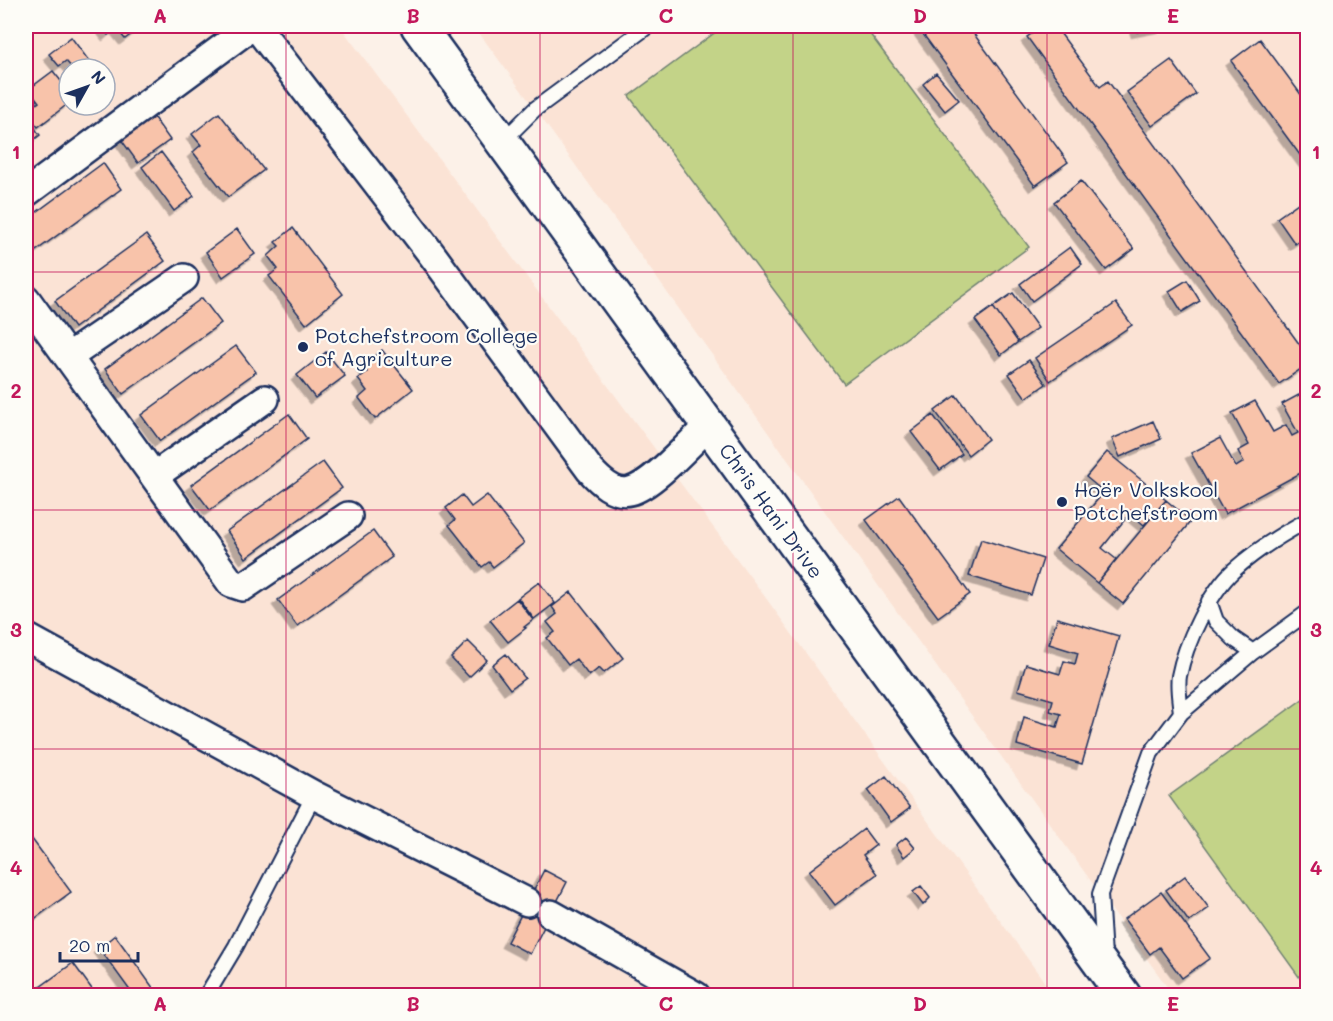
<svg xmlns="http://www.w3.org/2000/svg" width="1333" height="1021" font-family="Mali,sans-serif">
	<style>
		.built { fill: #fbe3d5; fill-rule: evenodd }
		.green { fill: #c3d388; stroke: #6f8173; stroke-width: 1.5 }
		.building { fill: #f8c3aa; stroke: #1b2f5e; stroke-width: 1.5; filter: url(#shadow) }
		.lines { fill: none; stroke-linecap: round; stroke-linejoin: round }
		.lane-casing { stroke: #1b2f5e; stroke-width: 18 }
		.street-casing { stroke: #1b2f5e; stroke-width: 32 }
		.secondary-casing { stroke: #1b2f5e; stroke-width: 38 }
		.lane { stroke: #fdfcf7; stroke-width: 14 }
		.street { stroke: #fdfcf7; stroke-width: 27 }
		.secondary { stroke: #fdfcf7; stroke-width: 33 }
		.grid { fill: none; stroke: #c2185b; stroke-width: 1.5; stroke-opacity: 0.55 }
		.poi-dot { fill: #1b2f5e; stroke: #fdfcf7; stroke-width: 2 }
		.labels { text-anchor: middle; stroke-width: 4.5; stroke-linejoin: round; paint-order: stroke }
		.poi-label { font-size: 20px; fill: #1b2f5e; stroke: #fdfcf7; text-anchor: start }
		.street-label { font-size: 20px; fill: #1b2f5e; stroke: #fdfcf7 }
		.neatline { fill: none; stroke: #c2185b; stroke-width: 2 }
		.grid-label { font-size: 20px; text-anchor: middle; font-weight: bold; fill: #c2185b }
	</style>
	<defs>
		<filter id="shadow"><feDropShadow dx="-5.5" dy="5.5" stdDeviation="0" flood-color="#0004"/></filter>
	</defs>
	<rect width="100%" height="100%" fill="#fcf1e8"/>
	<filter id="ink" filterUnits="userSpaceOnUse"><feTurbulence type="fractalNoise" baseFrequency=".0167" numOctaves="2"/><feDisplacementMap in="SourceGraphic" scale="12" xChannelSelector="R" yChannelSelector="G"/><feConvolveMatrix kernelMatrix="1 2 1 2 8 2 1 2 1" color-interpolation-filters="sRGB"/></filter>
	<g filter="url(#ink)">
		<!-- built -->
		<path class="built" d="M26 26H340L760 590 1054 995H26ZM69 69H105V105H69Z
			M474 26H1307V995H1173L535 109Z"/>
		<!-- green -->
		<path class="green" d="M724 26H864L1029 247 844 384 629 96Z
			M1307 696V988L1169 796Z"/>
		<!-- building -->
		<path class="building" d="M101 26H142L125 39 116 28 108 35Z
			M917 26H968L1068 162 1035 186Z
			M1043 26H1055L1100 87 1108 81 1308 356V364L1279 384 1027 37Z
			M1135 26H1167L1137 32Z
			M71 37 95 69H73L66 61 59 66 49 54Z
			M1260 39 1308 104V166L1231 61Z
			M1171 60 1196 94 1152 126 1127 92Z
			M53 71 69 91V103L38 127 26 112 39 102 29 89Z
			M936 73 959 100 945 111 923 84Z
			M219 113 264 170 228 197 193 152 201 145 192 134Z
			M152 115 170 140 138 163 120 138Z
			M30 122 40 135 26 146V126Z
			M161 152 194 196 174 211 142 167Z
			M103 163 121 189 26 258V220Z
			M1081 181 1134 249 1106 270 1054 202Z
			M1308 196V235L1295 244 1277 218Z
			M293 228 343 294 306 324 269 276 278 269 268 256 279 246 275 242Z
			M237 229 255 254 223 277 206 252Z
			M146 235 165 261 74 328 55 301Z
			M1070 247 1082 264 1032 301 1020 284Z
			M1187 280 1200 301 1182 312 1169 291Z
			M1013 293 1038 328 1018 342 993 307Z
			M202 298 221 323 123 394 105 369Z
			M1116 303 1132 325 1050 381 1035 358Z
			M993 307 1018 342 1001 355 975 320Z
			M236 346 256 372 160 441 141 415Z
			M382 350 413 389 375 419 359 398 367 391 358 379 367 372 362 366Z
			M326 352 345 376 315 398 297 375Z
			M1029 360 1046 384 1026 398 1009 374Z
			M1308 390V469L1225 514 1191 453 1220 438 1236 467 1244 462 1238 451 1249 445 1232 413 1255 401 1273 432 1286 425 1292 436 1298 433 1282 404Z
			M956 395 988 439 968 455 935 411Z
			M289 414 307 439 210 510 191 485Z
			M933 415 962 454 940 470 911 432Z
			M1153 421 1161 439 1120 457 1112 439Z
			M1107 452 1166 500 1144 525 1130 513 1102 548 1116 559 1097 583 1056 549 1104 492 1086 477Z
			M323 462 342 488 246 558 227 531Z
			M462 495 471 507 487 495 524 543 493 567 489 562 482 567 449 525 455 520 446 508Z
			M899 496 970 594 938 617 866 520Z
			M1166 500 1191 521 1123 604 1097 583Z
			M373 531 392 557 297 626 278 600Z
			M981 539 1043 559 1031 595 969 576Z
			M539 582 555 603 534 619 518 598Z
			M571 592 623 658 604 673 599 668 589 676 576 659 568 665 547 638 555 632 547 622 557 614 552 607Z
			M517 599 533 620 524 627 526 628 508 642 490 620Z
			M1057 618 1119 636 1082 764 1017 745 1024 717 1057 727 1061 714 1050 711 1053 700 1018 690 1026 664 1060 674 1064 661 1075 664 1078 653 1049 644Z
			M468 641 487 660 469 677 451 658Z
			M506 654 525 678 510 689 492 665Z
			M886 776 910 808 891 822 868 790Z
			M864 829 876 845 863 855 877 874 835 905 809 871Z
			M26 831 71 892 26 925Z
			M906 837 915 848 904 857 896 845Z
			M544 870 567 882 530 954 507 942Z
			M1185 876 1209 908 1189 922 1166 890Z
			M921 886 930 898 923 905 913 892Z
			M1161 892 1210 958 1182 978 1159 947 1150 954 1124 919Z
			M115 935 159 996H134L99 948Z
			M73 963 97 996H47L40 987Z"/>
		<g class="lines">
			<defs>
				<path id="lane" d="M503 141 535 109 648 26
					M1209 601 1216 621 1234 639 1253 652
					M1181 713C1180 702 1177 687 1179 676 1185 644 1210 592 1234 570 1256 550 1282 534 1308 520
					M1104 956 1100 894 1151 753 1181 713 1253 652 1308 612
					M206 996 236 946 314 795"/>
				<path id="street" d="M256 26 433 256 590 470C600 481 614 495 630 491 652 486 691 442 709 425
					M26 193 252 26
					M26 299 231 583 243 587 348 516
					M68 357 184 278
					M154 476 265 399
					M26 637 314 795 527 902
					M551 914 696 996"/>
				<path id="secondary" d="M418 26 1124 996"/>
			</defs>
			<!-- lane casing -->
			<use href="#lane" class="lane-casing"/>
			<!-- street casing -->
			<use href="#street" class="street-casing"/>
			<!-- secondary casing -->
			<use href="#secondary" class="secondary-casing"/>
			<!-- lane -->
			<use href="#lane" class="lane"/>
			<!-- street -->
			<use href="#street" class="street"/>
			<!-- secondary -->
			<use href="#secondary" class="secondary"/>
		</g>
	</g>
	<!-- grid -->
	<path class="grid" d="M286 26V996M540 26V996M793 26V996M1047 26V996M26 272H1308M26 510H1308M26 749H1308"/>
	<!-- markers -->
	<g class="poi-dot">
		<circle cx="303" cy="347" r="6"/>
		<circle cx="1062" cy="502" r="6"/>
	</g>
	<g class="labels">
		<!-- poi labels -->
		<g class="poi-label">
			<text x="315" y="343">Potchefstroom College<tspan x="315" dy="23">of Agriculture</tspan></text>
			<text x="1074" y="497">Hoër Volkskool<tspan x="1074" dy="23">Potchefstroom</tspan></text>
		</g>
		<!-- street labels -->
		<g class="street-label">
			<text transform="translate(771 511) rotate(54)" y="7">Chris Hani Drive</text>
		</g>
	</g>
	<!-- margin -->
	<rect width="1333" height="1021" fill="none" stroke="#fdfcf7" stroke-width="66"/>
	<!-- north arrow -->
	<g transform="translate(87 87) rotate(50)"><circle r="28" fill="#fdfcf7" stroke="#a3aaba" stroke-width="1.5"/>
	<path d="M0-4.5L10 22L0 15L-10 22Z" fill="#1b2f5e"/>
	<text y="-9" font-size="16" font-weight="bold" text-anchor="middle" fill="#1b2f5e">N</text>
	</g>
	<!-- scale -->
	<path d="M60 952v9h78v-9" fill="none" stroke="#1b2f5e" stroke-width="3"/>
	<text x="69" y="952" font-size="18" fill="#1b2f5e" stroke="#fdfcf7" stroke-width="4.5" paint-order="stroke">20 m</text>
	<rect x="33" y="33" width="1267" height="955" class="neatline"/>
	<g class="grid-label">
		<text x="160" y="23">A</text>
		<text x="413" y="23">B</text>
		<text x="666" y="23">C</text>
		<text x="920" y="23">D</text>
		<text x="1173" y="23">E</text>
		<text x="16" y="159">1</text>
		<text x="1316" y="159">1</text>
		<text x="16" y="398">2</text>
		<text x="1316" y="398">2</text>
		<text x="16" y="637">3</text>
		<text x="1316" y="637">3</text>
		<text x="16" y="875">4</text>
		<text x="1316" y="875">4</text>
		<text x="160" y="1011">A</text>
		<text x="413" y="1011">B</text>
		<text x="666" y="1011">C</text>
		<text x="920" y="1011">D</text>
		<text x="1173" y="1011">E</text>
	</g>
</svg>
